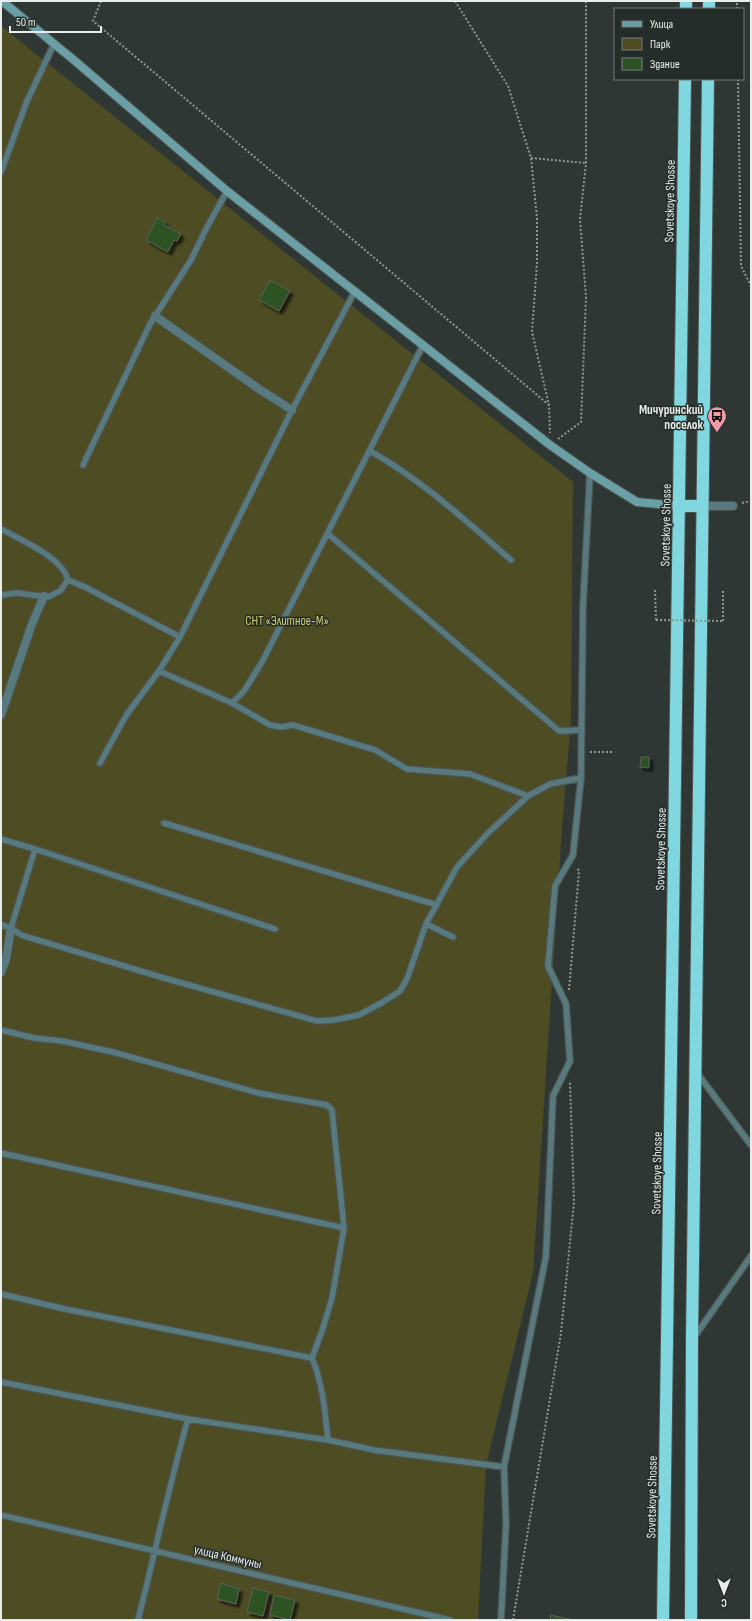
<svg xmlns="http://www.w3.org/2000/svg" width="752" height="1621" font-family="'Sofia Sans Condensed',sans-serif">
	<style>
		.green { fill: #4e4c23 }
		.building { fill: #2e5224; stroke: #5c615b; filter: url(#shadow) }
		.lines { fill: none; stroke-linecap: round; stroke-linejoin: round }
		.lane-casing { stroke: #4d5451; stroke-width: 8 }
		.street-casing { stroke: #4d5451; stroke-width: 10 }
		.secondary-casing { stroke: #4d5451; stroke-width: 10 }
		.highway-casing { stroke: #4d5451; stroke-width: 14 }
		.path { stroke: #919795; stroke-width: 2; stroke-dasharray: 2 2; stroke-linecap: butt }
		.lane { stroke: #58797d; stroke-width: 5.5 }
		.street { stroke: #58797d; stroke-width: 8 }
		.secondary { stroke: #699fa5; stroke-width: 8 }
		.highway { stroke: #80d7df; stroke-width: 12 }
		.path-bridge { stroke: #919795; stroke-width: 2; stroke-dasharray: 2 2; stroke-linecap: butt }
		.labels { text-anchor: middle; stroke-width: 3; stroke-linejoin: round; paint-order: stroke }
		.street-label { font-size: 13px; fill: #e8edec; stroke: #252d2a }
		.poi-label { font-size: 13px; font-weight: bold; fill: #e8edec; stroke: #252d2a; text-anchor: end }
		.park-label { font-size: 13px; fill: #cdca6e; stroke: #252d2a }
	</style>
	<defs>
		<filter id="shadow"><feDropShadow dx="3.5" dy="3.5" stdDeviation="1" flood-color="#0009"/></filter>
	</defs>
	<rect width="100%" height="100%" fill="#2f3734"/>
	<!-- green -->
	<path class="green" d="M1 26 573 482 571 719 561 843 533 1273 486 1465 478 1620H1Z"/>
	<!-- building -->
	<path class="building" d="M157 218 165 222 164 225 181 234 177 241 174 240 168 252 146 240Z
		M270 280 290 291 279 311 259 300Z
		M641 757H649V768L640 767Z
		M221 1583 239 1589 236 1604 217 1599Z
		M253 1588 269 1592 263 1616 247 1612Z
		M274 1595 295 1600 290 1620 270 1615Z
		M551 1615 573 1620H550Z"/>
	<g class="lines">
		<defs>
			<path id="lane" d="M1 172 27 101 54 44
				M370 451C422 480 466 521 511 560
				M83 465 150 324 191 260 207 227 227 191
				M1 529C21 540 62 557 68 580L60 591 48 597 17 593 1 595
				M328 534 559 731 581 730
				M68 580 85 587 180 637
				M159 671 232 703 270 725 281 727 293 725 375 750 407 769 470 774 528 796 550 784 581 778
				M232 703 244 691 262 662 423 345
				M100 763 127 714 159 671 180 637 292 410 355 291
				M164 823 437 905
				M1 839 35 849 11 928
				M35 849 275 929
				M426 924 453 937
				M1 925 11 928 21 935 164 978 317 1021 334 1020 359 1015 383 1002 400 991 407 979 426 924 457 867 488 833 528 796
				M1 1030 34 1038 62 1041 113 1052 258 1093 327 1105 332 1110 344 1228 332 1298 323 1328 312 1358
				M697 1073 751 1145
				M1 1153 344 1228
				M1 1294 65 1309 312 1358C323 1384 325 1412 328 1440
				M695 1336 751 1256
				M1 1382 188 1419 328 1440 374 1450 504 1467
				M1 1515 450 1620
				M138 1620C155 1553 169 1485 188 1419
				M501 1620 506 1524 504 1467 546 1256 553 1096 570 1061 566 1004 548 966 555 886 573 855 581 778 583 606 590 473"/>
			<path id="street" d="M155 316 259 389 292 410
				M702 506H733
				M1 715 32 624 44 596
				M1 972 6 959 11 928"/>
			<path id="secondary" d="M2 1 75 61 227 191 550 445 590 473 637 502 679 506"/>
			<path id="highway" d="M686 9V1
				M709 9V1
				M679 506H702
				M663 1620 685 79
				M691 1620 692 1339 708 79"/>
		</defs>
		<!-- lane casing -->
		<use href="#lane" class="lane-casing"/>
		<!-- street casing -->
		<use href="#street" class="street-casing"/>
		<!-- secondary casing -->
		<use href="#secondary" class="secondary-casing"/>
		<!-- highway casing -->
		<use href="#highway" class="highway-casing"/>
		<!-- path -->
		<path class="path" d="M101 1 93 21 549 405
			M455 1 508 86 531 158 537 218V263L532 332 549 405 550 433
			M737 9V1
			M738 79 741 266 751 286
			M531 158 586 163
			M558 439 581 422 586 297 580 219 586 163V1
			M742 503 751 501
			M655 590 656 620
			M723 621V591
			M590 752H614
			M569 990 579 871 577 867
			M513 1620 561 1333 574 1202 570 1082"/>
		<!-- lane -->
		<use href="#lane" class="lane"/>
		<!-- street -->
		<use href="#street" class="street"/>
		<!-- secondary -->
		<use href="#secondary" class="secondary"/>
		<!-- highway -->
		<use href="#highway" class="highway"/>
		<!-- path-bridge -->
		<path class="path-bridge" d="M656 620 723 621"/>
	</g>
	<!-- icons -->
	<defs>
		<symbol id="bus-pin" viewBox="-11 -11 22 30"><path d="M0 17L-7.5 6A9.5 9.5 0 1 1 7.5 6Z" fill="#f39aa7" stroke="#252d2a"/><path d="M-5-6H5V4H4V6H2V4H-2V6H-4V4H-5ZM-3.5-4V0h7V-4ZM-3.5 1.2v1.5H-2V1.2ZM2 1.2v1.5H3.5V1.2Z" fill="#111"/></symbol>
	</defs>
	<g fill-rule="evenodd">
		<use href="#bus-pin" x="706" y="405" width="22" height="30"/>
	</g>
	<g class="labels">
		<!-- street labels -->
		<g class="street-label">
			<text transform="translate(669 201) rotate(-89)" y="5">Sovetskoye Shosse</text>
			<text transform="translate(665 525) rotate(-89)" y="5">Sovetskoye Shosse</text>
			<text transform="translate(660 849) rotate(-89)" y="5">Sovetskoye Shosse</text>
			<text transform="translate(656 1173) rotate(-89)" y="5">Sovetskoye Shosse</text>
			<text transform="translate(651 1497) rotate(-89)" y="5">Sovetskoye Shosse</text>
			<text transform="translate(228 1556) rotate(13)" y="5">улица Коммуны</text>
		</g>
		<!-- poi labels -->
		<g class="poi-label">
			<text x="703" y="414">Мичуринский<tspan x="703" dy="15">поселок</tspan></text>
		</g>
		<!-- park labels -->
		<g class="park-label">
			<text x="287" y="625">СНТ «Элитное-М»</text>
		</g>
	</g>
	<!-- border -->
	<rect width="752" height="1621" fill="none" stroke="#e8edec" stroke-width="4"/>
	<!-- legend -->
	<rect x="614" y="8" width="130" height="72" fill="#252d2a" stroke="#737a78"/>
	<rect x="622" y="21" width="20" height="6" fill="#699fa5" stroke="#737a78"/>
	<text x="650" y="28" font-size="12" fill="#e8edec">Улица</text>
	<rect x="622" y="38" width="20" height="12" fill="#4e4c23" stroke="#737a78"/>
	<text x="650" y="48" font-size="12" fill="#e8edec">Парк</text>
	<rect x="622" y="58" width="20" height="12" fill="#2e5224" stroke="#737a78"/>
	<text x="650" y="68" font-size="12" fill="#e8edec">Здание</text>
	<!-- north arrow -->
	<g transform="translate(724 1593) rotate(180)" stroke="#252d2a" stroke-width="3" paint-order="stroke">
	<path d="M0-3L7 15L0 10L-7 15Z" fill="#e8edec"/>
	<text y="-6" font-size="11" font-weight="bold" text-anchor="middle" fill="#e8edec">С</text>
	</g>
	<!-- scale -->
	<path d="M10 26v6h91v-6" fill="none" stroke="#e8edec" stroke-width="2"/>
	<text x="16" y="26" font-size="12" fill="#e8edec" stroke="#252d2a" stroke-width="3" paint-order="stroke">50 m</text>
</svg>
